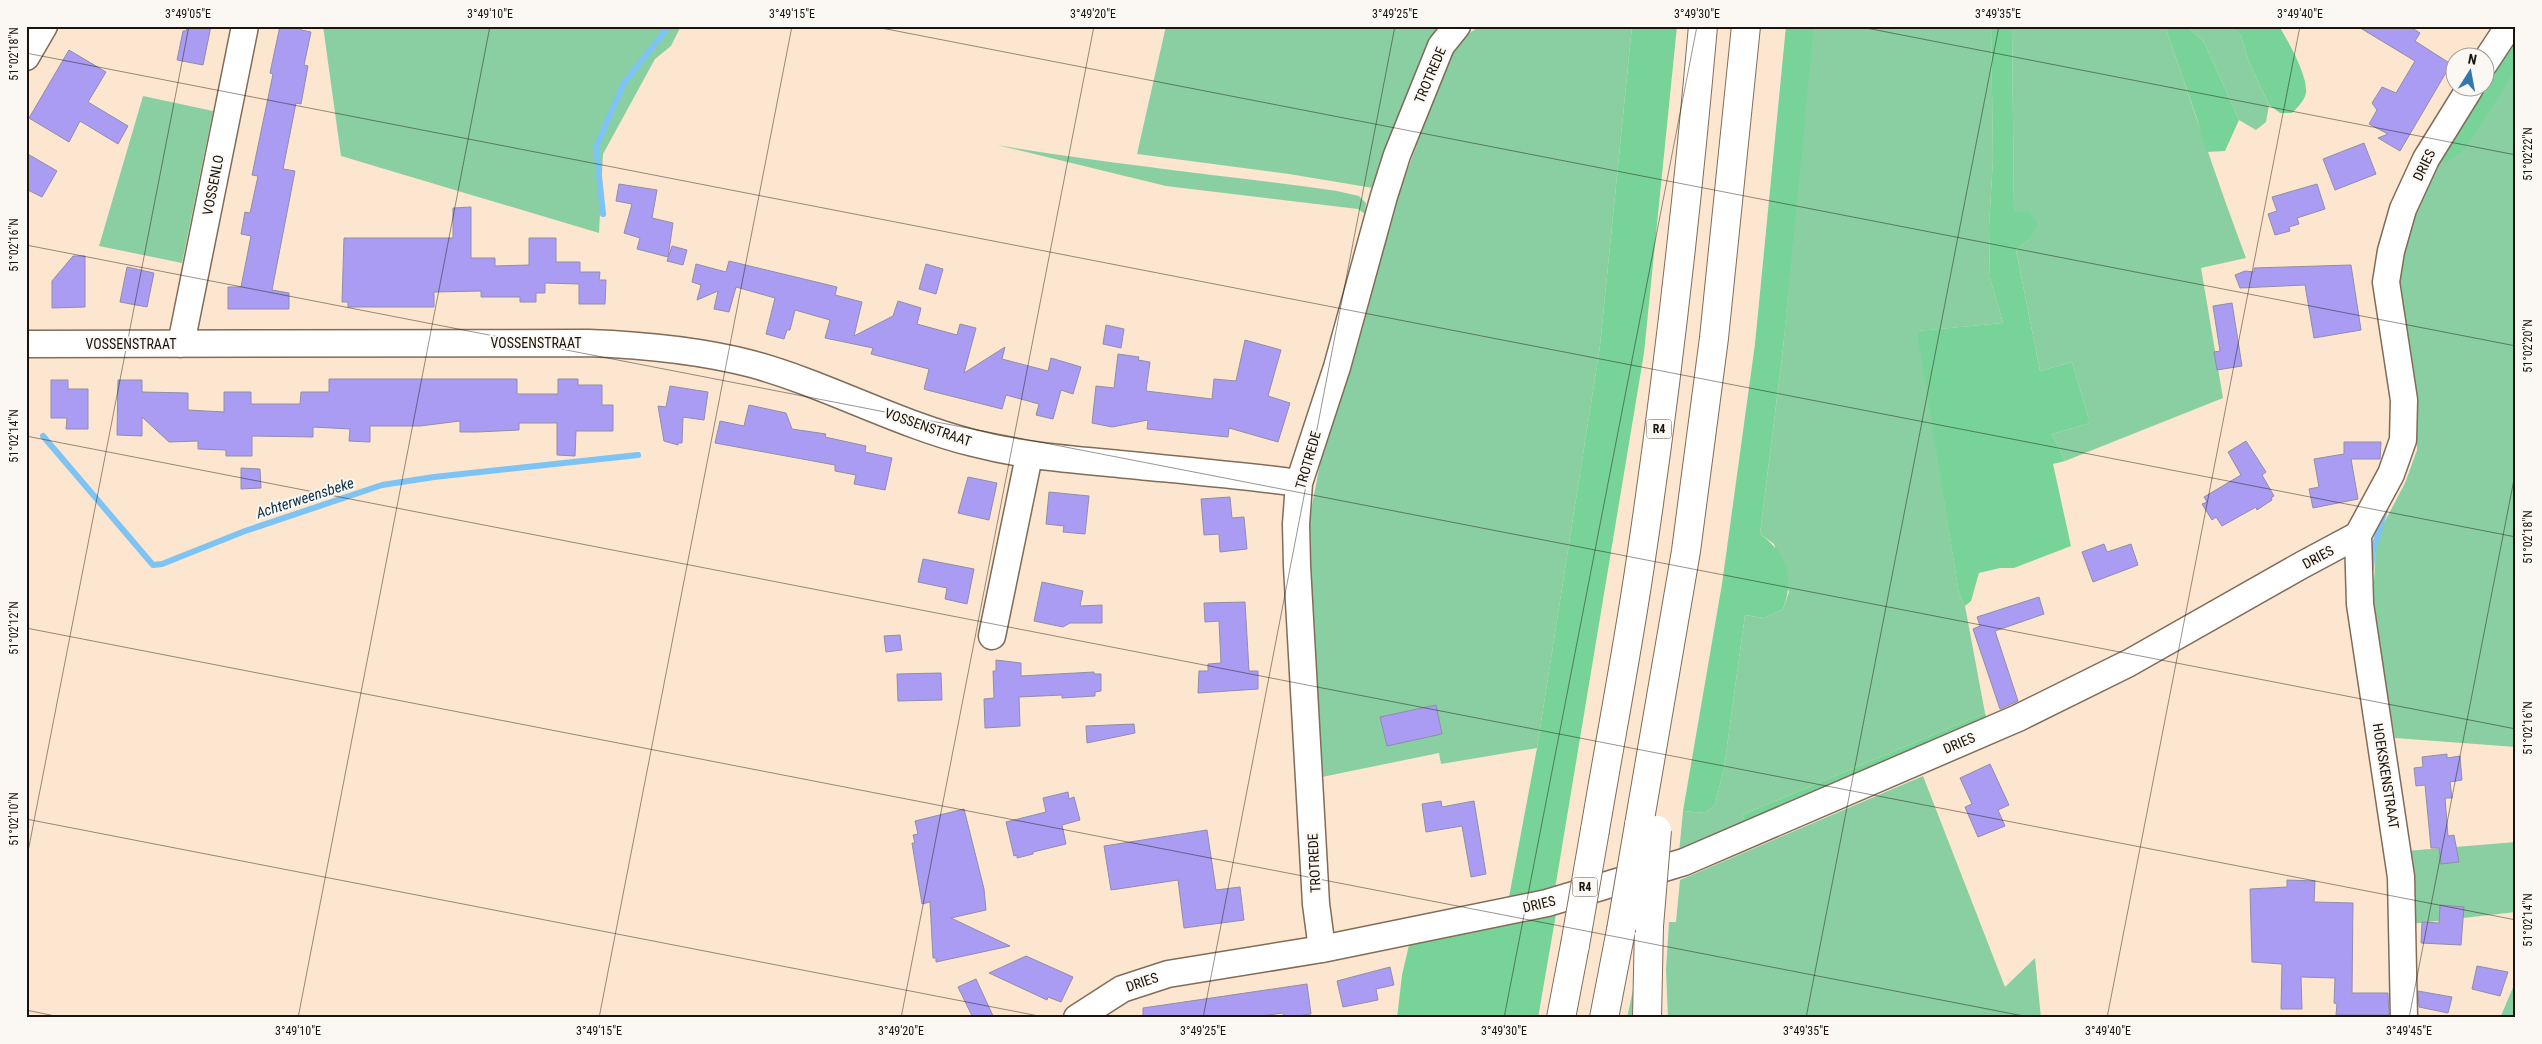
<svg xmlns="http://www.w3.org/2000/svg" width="2542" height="1044" font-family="'Roboto Condensed',sans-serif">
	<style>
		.green { fill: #8acfa1 }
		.forest { fill: #77d398 }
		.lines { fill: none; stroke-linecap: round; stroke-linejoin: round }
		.stream { stroke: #7dc3f3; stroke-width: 6 }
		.building { fill: #a99cf2; stroke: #918ea8 }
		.minor-casing { stroke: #806c59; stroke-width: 29 }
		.highway-casing { stroke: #806c59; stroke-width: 30 }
		.minor { stroke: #fff; stroke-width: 26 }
		.highway { stroke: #fff; stroke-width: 28 }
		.highway-bridge-casing { stroke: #806c59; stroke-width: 30; stroke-linecap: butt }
		.highway-bridge { stroke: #fff; stroke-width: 28 }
		.ticks { fill: none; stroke: #1b130c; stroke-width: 1; stroke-opacity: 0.45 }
		.labels { text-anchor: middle; stroke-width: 4; stroke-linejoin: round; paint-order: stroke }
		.shield { fill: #fbf7f2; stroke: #5e5751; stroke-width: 1 }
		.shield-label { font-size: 12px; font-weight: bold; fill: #1b130c }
		.street-label { font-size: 14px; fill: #1b130c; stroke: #fbf7f2 }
		.water-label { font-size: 15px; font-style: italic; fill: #09324a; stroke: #fbf7f2 }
		.neatline { fill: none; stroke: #1b130c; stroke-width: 2 }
		.ticks-label { font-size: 12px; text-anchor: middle; fill: #1b130c }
	</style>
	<rect width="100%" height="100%" fill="#fde6d0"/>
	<!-- green -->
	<path class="green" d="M323 26H681L671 46 655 59 603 154 599 233 341 156Z
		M1166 26H1441L1379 188H1373L1289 174 1137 154Z
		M1480 26H1632L1600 346 1537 748 1441 764 1439 753 1317 778 1309 520 1323 449 1391 215 1450 54 1462 38Z
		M1812 26H1991L1993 158 1989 227 1990 278 2003 323 1918 331 1959 594 1965 606 1985 713 1742 815 1747 825 1679 853 1683 811 1705 813 1715 805 1724 768 1745 615 1764 618 1783 609 1789 592 1774 544 1760 534 1783 349Z
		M2012 26H2165C2192 104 2217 181 2246 258L2201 268 2223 398 2065 461 2052 434 2090 423 2072 362 2040 371 2016 250 2028 240 2014 213Z
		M2187 26H2230L2241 36 2249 62 2269 105 2266 122 2256 130 2239 120 2204 42Z
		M2516 70V747L2395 738 2377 642 2373 598 2376 545 2384 523 2405 483 2417 450 2414 372 2398 282 2399 259 2410 222 2440 150Z
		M143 96 213 111 182 263 99 246Z
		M997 145C1109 164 1223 175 1337 191L1359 196 1366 203 1365 214 1358 209 1166 186Z
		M1923 776 2005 987 2035 958 2041 1018H1668L1666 970 1669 922H1676L1680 880Z
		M2516 842V912L2411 924 2406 851Z
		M2516 968V1018H2500L2514 985Z
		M1638 984 1640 1018H1627L1634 985Z"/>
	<!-- forest -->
	<path class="forest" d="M1632 26H1677L1644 353 1554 895 1509 897 1537 748 1600 346Z
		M1786 26H1813V34L1783 349 1760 534C1787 554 1795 577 1783 609L1764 618 1745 615 1724 768 1715 805 1705 813 1683 811 1722 584 1755 344Z
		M1991 26H2012L2014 212H2029L2038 224 2028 240 2016 250 2040 371 2072 362 2090 423 2052 434 2065 461 2053 464 2071 546 2014 568H2000L1979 573 1971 601 1965 606 1959 594 1917 331 2003 323 1990 278 1989 227 1993 158Z
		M2165 26H2187L2204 42 2239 120 2225 151 2206 152 2198 122Z
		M2230 26H2279C2288 41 2308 76 2306 93 2304 101 2298 107 2292 113H2280L2269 105 2249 62 2241 36Z
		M2516 34V70L2464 150 2447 162 2439 161 2479 88H2484L2485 79Z
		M1985 713 1988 723 1747 825 1742 815Z
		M1556 914 1538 1018H1397L1402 975 1409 945Z"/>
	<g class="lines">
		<!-- stream -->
		<path class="stream" d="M603 214 596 147 624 83 669 26
			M43 436 153 565 162 564 245 531 382 485 434 477 638 455
			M2371 568 2373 551 2385 510"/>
	</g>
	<!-- building -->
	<path class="building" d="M187 26H211L203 65 177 60 183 31H186Z
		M280 26H302L301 30 311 32 304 65 308 66 301 104 296 103 283 169 295 171 272 290 289 293V309H228V287H241L251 236 241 234 245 212 250 213 258 176 252 175 273 74 270 73Z
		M2357 26H2409L2420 33 2415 41 2451 64 2400 151 2378 138 2388 134 2369 124 2377 110 2372 103 2382 87 2396 93 2415 61Z
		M69 50 106 72 88 102 128 126 118 144 80 121 69 142 29 118Z
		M2364 143 2376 174 2335 190 2323 159Z
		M26 153 57 171 42 197 26 189Z
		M619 184 657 190 652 218 673 223 668 257 637 249 640 238 624 233 632 204 616 201Z
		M2317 184 2325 209 2297 218 2299 224 2289 227 2290 231 2275 235 2268 214 2277 211 2272 197Z
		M471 207V258H495V266L529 265V238H556V262H580V272H600L599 280H606L605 304H579V284L545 283V293H536V302H520V297H481V291L434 292V307H348V302H342L344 238H453V208Z
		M672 246 687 250 683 265 667 261Z
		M73 256H85V307L52 308V281Z
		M729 261 837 287 835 295 862 302 854 336 893 316 898 301 921 308 917 324 957 335 960 324 976 328 964 373 1005 347 1002 359 1048 371 1051 358 1081 367 1073 394 1061 390 1053 419 1036 415 1039 404 1006 395 1002 409 927 390 924 389 929 369 871 354 873 348 825 338 830 320 795 310 790 330H787L784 339 766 334 775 298 736 287 729 312 714 309 718 291 697 300 701 285 692 282 696 264 726 272Z
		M926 264 943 269 936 294 919 289Z
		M2351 265 2361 330 2314 338 2305 285 2240 288 2235 275 2245 271 2254 272V268Z
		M127 267 154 273 147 307 120 302Z
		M2232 303 2242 366 2217 370 2214 352 2220 351 2213 306Z
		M1106 325 1124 329 1121 348 1103 344Z
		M1245 340 1281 350 1268 396 1290 403 1278 442 1229 428 1228 437 1147 429 1148 420 1112 427 1092 423 1096 386 1114 388 1118 354 1139 357 1138 360 1150 362 1146 391 1212 399 1214 379 1236 381Z
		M329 379H517V394H558V379H578V385H602V405H613V431H576L575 456 557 455V423H519V430L477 432H460V421L420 426H370V442L349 441 350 429 313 427V437L252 436V456H226V450L198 449V441L169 442 142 417V436L117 435 118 380H142V392L188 393V410L224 412V392H251V404H300L301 392H329Z
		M51 380H68V389H88V429H66L67 418H51Z
		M670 386 708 392 704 420 683 417 682 443H678V445L664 441 658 406 666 407Z
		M749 405 786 413 792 429 826 434 825 437 866 446 865 452 892 458 885 490 854 484 856 475 835 471V465L715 443 720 421 744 426Z
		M2246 441 2266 472 2262 475 2274 496 2271 498 2272 500 2257 510 2256 507 2222 526 2216 517 2212 520 2202 504 2207 502 2204 497 2241 475 2228 452Z
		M2344 442H2381L2380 459H2351L2358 499 2313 508 2309 489 2319 487 2314 459 2344 454Z
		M241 468 260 469 261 488 241 489Z
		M968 477 997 483 989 520 958 513Z
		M1049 492 1089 496 1085 534 1063 532 1064 526 1046 524Z
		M1230 497 1232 518 1244 517 1247 549 1220 552 1219 534 1204 535 1201 499Z
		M2104 544 2107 552 2131 544 2138 565 2093 582 2082 552Z
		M923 559 974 569 967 604 945 599 947 588 918 582Z
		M1042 582 1083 591 1080 606 1102 605V623H1070L1063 627 1034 621Z
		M2039 597 2044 614 1995 631 2018 701 2000 709 1973 629 1980 626 1977 617Z
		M1245 602 1249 671H1258V689L1198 693 1199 671H1208V664L1221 663 1219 621 1205 622 1204 603Z
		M900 635 902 650 886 652 884 636Z
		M996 660 1021 663V676L1094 672V674H1101V691L1095 692V696L1062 698V695L1019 697 1020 726 985 728 984 699 994 698 993 671H996Z
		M941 673 942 700 898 701 897 674Z
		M1436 705 1442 734 1387 746 1380 717Z
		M1134 724 1135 733 1087 743 1086 726Z
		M2447 754V758L2460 756 2462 780 2450 782 2452 798H2445L2448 836 2454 835 2459 862 2441 864 2439 848H2431L2425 785 2416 786 2414 768 2423 767 2422 757Z
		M1990 764 2009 805 1998 810 2005 826 1978 837 1965 807 1972 804 1960 778Z
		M1068 792 1069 799 1074 797 1080 820 1062 825 1066 844 1033 852V854L1017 858V855L1014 856 1006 822 1046 812 1043 798Z
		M1441 801 1442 807 1474 801 1486 874 1471 877 1462 826 1426 832 1422 804Z
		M964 809 984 889 986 910 951 918 1010 946 936 962V958H933L930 902 922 904 912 843H915L913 835 918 834 915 821Z
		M1207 830 1216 890 1240 887 1244 920 1184 928 1178 880 1111 890 1104 846Z
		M2287 880 2315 881 2314 902 2353 903 2352 993H2388L2389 1015H2336L2337 1004 2334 1003 2335 978 2301 977 2302 1009H2281L2282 964 2252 962 2250 889 2287 887Z
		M2440 905 2464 907 2461 945 2421 943 2422 922 2439 923Z
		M1026 956 1073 977 1061 1002 1048 997 1047 1000 989 973Z
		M2477 966 2508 972 2500 996 2472 989Z
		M1390 967 1394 985 1376 989 1378 1000 1343 1007 1337 981Z
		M976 979 994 1018H973L958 987Z
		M1307 984 1311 1014 1303 1015V1018H1284L1283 1013 1246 1018H1143V1008Z
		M2418 991 2452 997 2448 1013 2419 1007Z"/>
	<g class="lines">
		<defs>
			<path id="minor" d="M26 57 44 26
				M2484 64 2509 26
				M26 344 588 343C644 345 698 350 752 364 828 385 897 424 973 443 1023 456 1067 459 1119 464 1179 470 1239 475 1299 483
				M181 344 245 26
				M2358 535 2360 604 2401 877 2404 1018
				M992 636 1029 456
				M1322 949 1316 904 1297 566 1296 524 1299 483 1337 367 1384 196 1397 155 1441 46 1457 26
				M1077 1018 1122 989 1168 974 1322 949 1547 903 1684 862 2018 718 2129 663 2302 565 2358 535 2391 474 2403 440 2404 400 2386 282 2391 251 2403 209 2426 159 2470 88"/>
			<path id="highway" d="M1639 825 1686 551 1714 338 1746 26
				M1595 830C1610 741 1627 653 1640 565 1667 386 1687 206 1703 26
				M1561 1018 1575 945
				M1604 1018 1621 930
				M1647 1018 1649 926"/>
		</defs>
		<!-- minor casing -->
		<use href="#minor" class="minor-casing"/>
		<!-- highway casing -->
		<use href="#highway" class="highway-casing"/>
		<!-- minor -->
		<use href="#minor" class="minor"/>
		<!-- highway -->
		<use href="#highway" class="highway"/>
		<defs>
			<path id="highway-bridge" d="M1649 926 1657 830
				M1621 930 1639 825
				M1575 945 1595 830"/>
		</defs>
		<!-- highway-bridge casing -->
		<use href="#highway-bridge" class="highway-bridge-casing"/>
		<!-- highway-bridge -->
		<use href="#highway-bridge" class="highway-bridge"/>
	</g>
	<!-- ticks -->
	<path class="ticks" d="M871 26 2516 346M1856 26 2516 155M26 53 2516 537M26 245 2516 729M26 436 2516 920M26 628 2034 1018M26 819 1049 1018M26 862 189 26M26 1010 65 1018M298 1018 490 26M599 1018 792 26M901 1018 1094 26M1203 1018 1395 26M1504 1018 1697 26M1806 1018 1999 26M2107 1018 2300 26M2409 1018 2516 469"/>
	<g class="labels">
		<!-- shield labels -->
		<g class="shield">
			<rect x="1646.5" y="419.5" width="25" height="19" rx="4"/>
			<rect x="1572.5" y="877.5" width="25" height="19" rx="4"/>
		</g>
		<g class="shield-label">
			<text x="1659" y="433">R4</text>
			<text x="1585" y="891">R4</text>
		</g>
		<!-- street labels -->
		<g class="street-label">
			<text transform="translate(1430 75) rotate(-67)" y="5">TROTREDE</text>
			<text transform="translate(2424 165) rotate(-64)" y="5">DRIES</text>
			<text transform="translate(213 185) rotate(-79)" y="5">VOSSENLO</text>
			<text x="536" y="348">VOSSENSTRAAT</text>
			<text x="131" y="349">VOSSENSTRAAT</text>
			<text transform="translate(928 427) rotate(19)" y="5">VOSSENSTRAAT</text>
			<text transform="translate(1308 460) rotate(-74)" y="5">TROTREDE</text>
			<text transform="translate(2318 557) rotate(-28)" y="5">DRIES</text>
			<text transform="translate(1959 743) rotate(-23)" y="5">DRIES</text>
			<text transform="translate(2386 776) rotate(81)" y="5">HOEKSKENSTRAAT</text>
			<text transform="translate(1314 863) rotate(-93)" y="5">TROTREDE</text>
			<text transform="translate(1539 904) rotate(-13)" y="5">DRIES</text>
			<text transform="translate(1142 982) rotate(-19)" y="5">DRIES</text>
		</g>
		<!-- water labels -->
		<g class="water-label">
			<text transform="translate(305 498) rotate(-18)" y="5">Achterweensbeke</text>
		</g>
	</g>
	<!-- border -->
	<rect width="2542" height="1044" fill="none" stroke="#fbf7f2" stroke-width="55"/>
	<!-- north arrow -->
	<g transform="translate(2470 72) rotate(11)"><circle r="24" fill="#fbf7f2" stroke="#a19c96"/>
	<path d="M0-4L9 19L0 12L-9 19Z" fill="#3477ad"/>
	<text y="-8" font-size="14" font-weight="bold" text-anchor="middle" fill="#1b130c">N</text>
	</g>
	<rect x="28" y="28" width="2486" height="988" class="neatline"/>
	<g class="ticks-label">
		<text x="188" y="18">3°49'05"E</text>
		<text x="490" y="18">3°49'10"E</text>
		<text x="792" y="18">3°49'15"E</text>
		<text x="1093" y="18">3°49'20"E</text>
		<text x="1395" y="18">3°49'25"E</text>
		<text x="1697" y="18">3°49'30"E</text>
		<text x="1998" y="18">3°49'35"E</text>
		<text x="2300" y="18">3°49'40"E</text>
		<text transform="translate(14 54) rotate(-90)" y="4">51°02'18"N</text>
		<text transform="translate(2528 154) rotate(-90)" y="4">51°02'22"N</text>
		<text transform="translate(14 245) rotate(-90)" y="4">51°02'16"N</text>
		<text transform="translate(2528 346) rotate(-90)" y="4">51°02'20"N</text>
		<text transform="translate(14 436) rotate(-90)" y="4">51°02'14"N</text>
		<text transform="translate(2528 537) rotate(-90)" y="4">51°02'18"N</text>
		<text transform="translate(14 628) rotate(-90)" y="4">51°02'12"N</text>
		<text transform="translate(2528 728) rotate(-90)" y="4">51°02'16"N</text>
		<text transform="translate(14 819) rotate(-90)" y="4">51°02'10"N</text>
		<text transform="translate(2528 920) rotate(-90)" y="4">51°02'14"N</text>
		<text x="298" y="1035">3°49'10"E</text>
		<text x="599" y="1035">3°49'15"E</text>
		<text x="901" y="1035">3°49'20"E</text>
		<text x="1203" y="1035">3°49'25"E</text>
		<text x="1504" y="1035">3°49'30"E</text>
		<text x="1806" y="1035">3°49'35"E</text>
		<text x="2108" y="1035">3°49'40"E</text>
		<text x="2409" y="1035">3°49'45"E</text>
	</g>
</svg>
